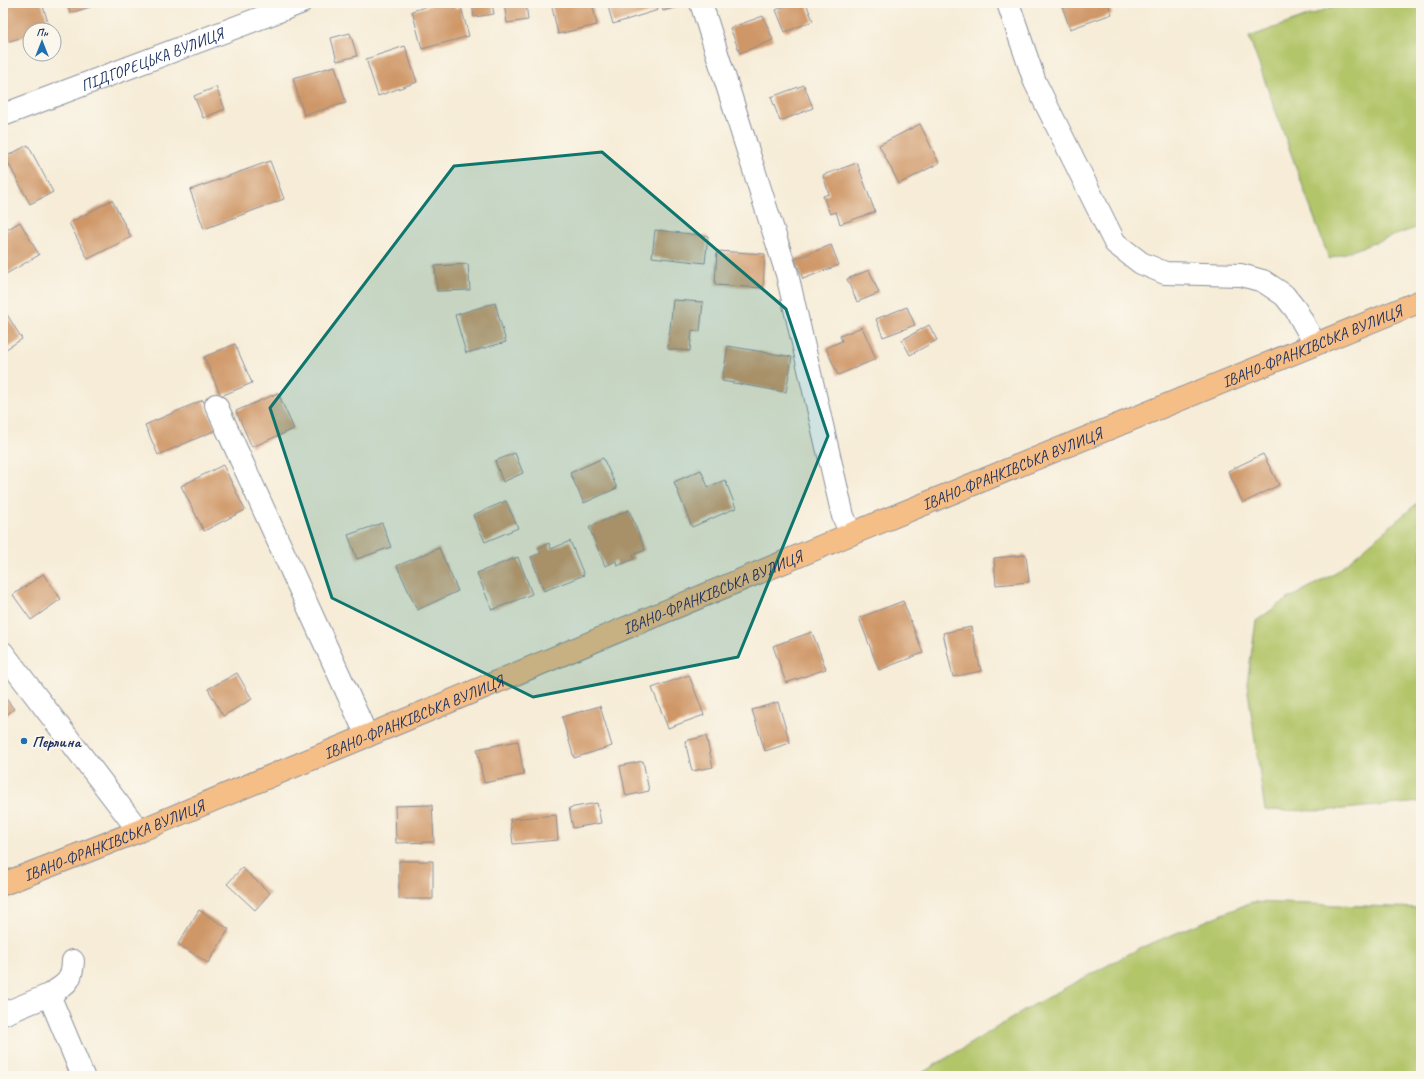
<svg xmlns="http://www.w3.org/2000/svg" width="1424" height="1079" font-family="Caveat,sans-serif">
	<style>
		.green { fill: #b2c569; stroke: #667a64 }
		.building { fill: #cf9767 }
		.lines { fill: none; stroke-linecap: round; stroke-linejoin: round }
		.minor-casing { stroke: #888e9a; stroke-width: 24 }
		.major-casing { stroke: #888e9a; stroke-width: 24 }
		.minor { stroke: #fff; stroke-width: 22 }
		.major { stroke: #f6be87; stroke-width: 22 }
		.marked { fill: #0f766e; fill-opacity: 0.2; stroke: #0f766e; stroke-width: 3; stroke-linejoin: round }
		.poi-dot { fill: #1f6fb2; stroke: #fbf7ec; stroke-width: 1.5 }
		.labels { text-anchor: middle; stroke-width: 4; stroke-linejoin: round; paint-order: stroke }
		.street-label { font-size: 16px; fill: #1b2f5e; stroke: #fbf7ec }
		.poi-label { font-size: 16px; font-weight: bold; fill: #1b2f5e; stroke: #fbf7ec; text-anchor: start }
	</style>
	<rect width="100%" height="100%" fill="#fbf7ec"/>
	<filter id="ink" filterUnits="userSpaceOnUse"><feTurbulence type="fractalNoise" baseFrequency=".025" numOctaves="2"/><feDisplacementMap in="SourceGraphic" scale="8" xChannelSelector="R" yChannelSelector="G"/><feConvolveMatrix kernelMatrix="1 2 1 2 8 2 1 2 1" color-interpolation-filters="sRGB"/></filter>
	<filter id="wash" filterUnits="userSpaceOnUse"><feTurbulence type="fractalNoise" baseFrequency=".012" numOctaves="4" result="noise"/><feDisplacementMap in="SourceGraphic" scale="16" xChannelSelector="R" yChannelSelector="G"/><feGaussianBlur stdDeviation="0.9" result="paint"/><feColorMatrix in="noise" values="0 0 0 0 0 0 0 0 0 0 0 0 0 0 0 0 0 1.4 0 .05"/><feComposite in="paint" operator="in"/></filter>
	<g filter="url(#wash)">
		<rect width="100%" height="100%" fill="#f6ecd7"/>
		<!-- green -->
		<path class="green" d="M1344 3H1421V226L1329 259 1249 37Z
			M1421 500V802L1321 811 1265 810 1247 684 1256 621 1284 601 1334 574Z
			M1252 902 1421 908V1076H917L1037 1003 1140 948Z"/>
		<g id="blocks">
			<!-- building -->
			<path class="building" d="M3 3H42L50 29 30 30V35L3 43Z
				M67 3H104L70 13Z
				M438 3H453L455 8 461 7 469 36 422 49 412 11Z
				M472 3H492L494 14 474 17Z
				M504 3H526L528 20 507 23Z
				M551 3H592L597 25 558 34Z
				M607 3H656L658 10 613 24Z
				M661 3H683V5L663 11Z
				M792 3H806L813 21 785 32 776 10Z
				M1061 3H1108L1112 14 1070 29Z
				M763 16 773 40 740 53 730 28Z
				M350 33 357 56 337 61 331 38Z
				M405 46 417 82 378 96 366 59Z
				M335 66 346 103 304 115 293 78Z
				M804 85 813 108 780 121 771 97Z
				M216 87 225 109 203 118 194 96Z
				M920 124 939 163 899 184 879 145Z
				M28 145 53 192 30 204 5 157Z
				M270 161 284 199 204 229 190 190Z
				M857 163 875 212 840 224 836 212 830 214 823 196 829 194 823 175Z
				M112 200 131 237 88 259 69 223Z
				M20 222 39 255 6 274 3 269V232Z
				M655 230 708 236 705 263 652 257Z
				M831 245 839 265 803 279 795 259Z
				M717 251 765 254 763 288 715 285Z
				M468 264 470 290 437 291 435 266Z
				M869 270 879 293 857 302 847 279Z
				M673 300 703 302 700 331 692 330 690 351 668 349Z
				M495 303 506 342 466 353 455 315Z
				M907 307 915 325 883 337 876 319Z
				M3 308 22 339 3 351Z
				M929 325 937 340 910 355 902 340Z
				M862 327 876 359 838 375 826 348 842 341 840 336Z
				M235 344 252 383 221 396 204 357Z
				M728 346 792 357 786 392 722 381Z
				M278 393 294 429 252 447 236 411Z
				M203 400 216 430 158 455 145 425Z
				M515 453 523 473 503 482 495 461Z
				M1263 454 1279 485 1243 503 1228 471Z
				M603 458 617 488 584 503 570 473Z
				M223 465 245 510 204 531 181 486Z
				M701 470 708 487 725 480 736 508 692 527 674 482Z
				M506 501 518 528 485 542 473 515Z
				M629 510 645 550 633 555 634 559 617 566 616 561 605 566 589 527Z
				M382 523 391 547 357 559 348 535Z
				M570 541 584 575 544 591 531 557 541 553 538 548 549 543 551 549Z
				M439 548 458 591 417 610 397 566Z
				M1026 555 1029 582 996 585 994 558Z
				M518 557 532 594 492 610 477 573Z
				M43 574 61 599 31 620 13 595Z
				M903 601 923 653 879 670 859 618Z
				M971 627 981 671 953 677 943 633Z
				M812 632 826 669 786 683 773 646Z
				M237 673 252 699 223 716 208 689Z
				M689 675 704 715 668 728 652 688Z
				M3 695 14 709 3 718Z
				M778 702 790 743 765 751 752 710Z
				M600 706 612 746 574 758 562 717Z
				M706 736 713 767 692 771 685 741Z
				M518 741 524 775 484 783 477 749Z
				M643 761 649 791 626 796 620 766Z
				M597 803 601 823 573 828 569 808Z
				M432 805 434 842 396 843 395 806Z
				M556 815 558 840 513 844 510 819Z
				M399 861H433V899H399Z
				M242 868 270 893 255 910 227 884Z
				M199 910 229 929 208 963 178 944Z"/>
		</g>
	</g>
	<g filter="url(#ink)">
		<use href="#blocks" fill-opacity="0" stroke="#888e9a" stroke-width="1"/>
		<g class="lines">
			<defs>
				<g id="minor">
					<path d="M701 3 787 274 843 516 851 534"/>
					<path d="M1008 3 1035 82 1115 243 1141 263 1165 273 1241 275 1263 281 1284 295 1296 310 1315 344"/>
					<path id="s1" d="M3 115 300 3"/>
					<path d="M216 405 367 736"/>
					<path d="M3 653 139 831"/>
					<path d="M49 995C66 984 72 982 73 961"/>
					<path d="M3 1014 49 995 83 1076"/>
				</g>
				<g id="major">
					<path id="s2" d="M3 884 139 831 851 534 1421 301"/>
				</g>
			</defs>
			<!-- minor casing -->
			<use href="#minor" class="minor-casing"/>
			<!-- major casing -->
			<use href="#major" class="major-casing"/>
			<!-- minor -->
			<use href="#minor" class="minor"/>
			<!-- major -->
			<use href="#major" class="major"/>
		</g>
	</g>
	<!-- marked area -->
	<path class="marked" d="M602 152 786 309 828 436 738 657 533 697 332 598 270 408 454 166Z"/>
	<!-- markers -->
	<circle class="poi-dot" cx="24" cy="741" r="4"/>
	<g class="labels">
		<!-- street labels -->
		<g class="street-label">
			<text dy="6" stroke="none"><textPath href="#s1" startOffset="159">ПІДГОРЕЦЬКА ВУЛИЦЯ</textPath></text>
			<text dy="6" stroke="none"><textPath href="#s2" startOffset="1415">ІВАНО-ФРАНКІВСЬКА ВУЛИЦЯ</textPath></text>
			<text dy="6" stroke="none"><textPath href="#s2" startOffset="1091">ІВАНО-ФРАНКІВСЬКА ВУЛИЦЯ</textPath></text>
			<text dy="6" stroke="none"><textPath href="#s2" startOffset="767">ІВАНО-ФРАНКІВСЬКА ВУЛИЦЯ</textPath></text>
			<text dy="6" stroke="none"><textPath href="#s2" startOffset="443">ІВАНО-ФРАНКІВСЬКА ВУЛИЦЯ</textPath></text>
			<text dy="6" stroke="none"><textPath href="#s2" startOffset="119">ІВАНО-ФРАНКІВСЬКА ВУЛИЦЯ</textPath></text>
		</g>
		<!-- poi labels -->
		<g class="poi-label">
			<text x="32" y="747">Перлина</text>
		</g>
	</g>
	<!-- margin -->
	<rect width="1424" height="1079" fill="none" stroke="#fbf7ec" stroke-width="16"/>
	<!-- north arrow -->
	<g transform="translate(42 42)"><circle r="19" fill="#fbf7ec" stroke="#a1a7b3"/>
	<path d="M0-3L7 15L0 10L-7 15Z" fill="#1f6fb2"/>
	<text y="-6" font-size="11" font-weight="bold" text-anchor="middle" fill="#1b2f5e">Пн</text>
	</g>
</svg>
